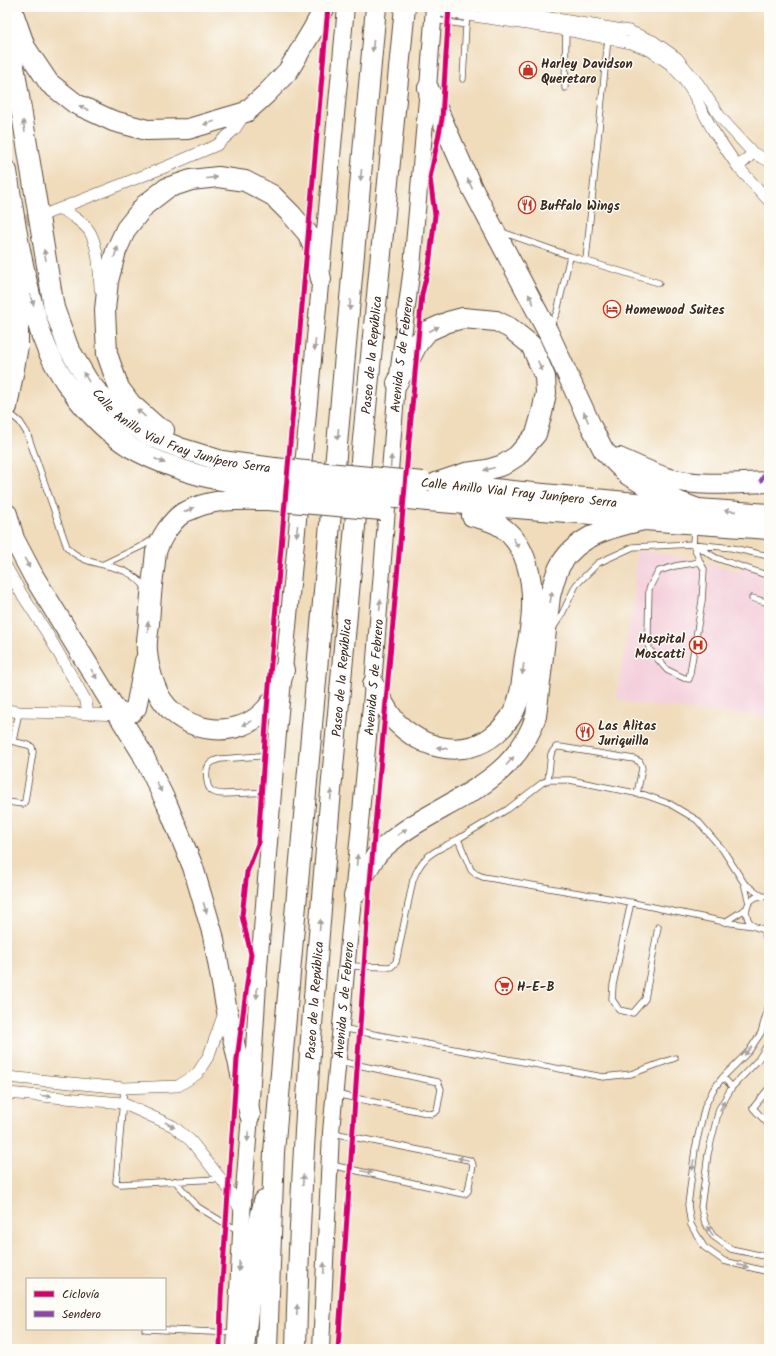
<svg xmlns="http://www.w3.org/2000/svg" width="776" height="1356" font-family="Kalam,sans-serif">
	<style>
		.built { fill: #f4cfdc }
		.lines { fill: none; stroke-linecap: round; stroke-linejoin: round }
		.street-tunnel { stroke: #ccb89c; stroke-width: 11; stroke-dasharray: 11 5.5; stroke-linecap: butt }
		.lane-casing { stroke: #564536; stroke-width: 7 }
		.street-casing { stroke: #564536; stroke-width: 12 }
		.secondary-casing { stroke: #564536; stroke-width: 18 }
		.highway-casing { stroke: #564536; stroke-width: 22 }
		.lane { stroke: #fff; stroke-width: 5.5 }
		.street { stroke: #fff; stroke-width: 11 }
		.secondary { stroke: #fff; stroke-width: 16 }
		.highway { stroke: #fff; stroke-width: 20 }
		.highway-bridge-casing { stroke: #564536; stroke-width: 22; stroke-linecap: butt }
		.highway-bridge { stroke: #fff; stroke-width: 20 }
		.quiet { stroke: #8e44ad; stroke-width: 4; stroke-dasharray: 8 4; stroke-linecap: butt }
		.cycleway-casing { stroke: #fdfcf7; stroke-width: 8 }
		.cycleway { stroke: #d6006c; stroke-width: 5 }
		.oneway { fill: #a79f9a }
		.labels { text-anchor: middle; stroke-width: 3; stroke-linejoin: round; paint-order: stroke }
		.poi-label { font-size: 13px; font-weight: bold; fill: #3b2a1e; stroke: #fdfcf7; text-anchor: start }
		.street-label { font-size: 13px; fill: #3b2a1e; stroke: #fdfcf7 }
	</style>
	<rect width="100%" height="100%" fill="#fdfcf7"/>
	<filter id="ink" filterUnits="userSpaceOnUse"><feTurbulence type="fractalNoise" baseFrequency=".025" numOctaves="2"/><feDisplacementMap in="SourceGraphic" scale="8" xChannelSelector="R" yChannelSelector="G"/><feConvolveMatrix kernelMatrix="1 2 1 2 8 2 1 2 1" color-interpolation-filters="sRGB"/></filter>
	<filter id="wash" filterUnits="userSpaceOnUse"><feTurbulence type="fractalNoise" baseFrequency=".012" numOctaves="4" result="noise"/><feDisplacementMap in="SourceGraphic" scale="16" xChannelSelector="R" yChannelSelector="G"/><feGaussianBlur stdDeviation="0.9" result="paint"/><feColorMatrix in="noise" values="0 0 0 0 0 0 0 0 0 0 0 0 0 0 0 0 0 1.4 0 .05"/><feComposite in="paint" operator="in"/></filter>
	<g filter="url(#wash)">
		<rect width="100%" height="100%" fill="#f0dcbb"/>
		<!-- built -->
		<path class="built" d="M637 551H649L699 561 741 572 743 562 769 570V717L631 704 618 699 617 694 635 596 634 583Z"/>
	</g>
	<g filter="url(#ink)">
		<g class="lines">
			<!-- street-tunnel -->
			<path class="street-tunnel" d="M10 225 43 215"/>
			<defs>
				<path id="lane" d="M435 20 466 25
					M463 79 466 25 468 7
					M565 88 566 29
					M502 232 570 256 659 283
					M586 260 608 38
					M550 327 557 312 570 256
					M7 411 20 422 27 433 67 547C89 572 126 558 146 589
					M694 526 693 544 700 562 704 569 702 601 689 679 684 678 667 670 649 649 648 631 649 589 654 579 659 571 675 566 700 562
					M695 545 716 558 769 576
					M104 564 144 545 155 538
					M752 598 769 603
					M553 628 561 616 576 585 598 563 633 547 693 544 732 548 769 556
					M7 740 28 745 32 747 33 752 25 801 23 804 7 802
					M13 741 19 712
					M548 780 551 754 556 747H560L634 759 640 762 642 768 637 794
					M271 792 224 794C220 794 216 794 212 791 206 788 205 770 209 765 212 761 216 760 220 759L274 755
					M458 839 508 809 542 783 548 780H570L645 795 670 804 697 820 723 850 744 883 749 903
					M744 883 762 896
					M769 897C740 889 738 934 769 928
					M631 902 613 985 612 999 619 1010 633 1013 645 999 658 927
					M725 922 747 908
					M763 929 769 945
					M348 966 391 967 396 962 413 880C423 853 435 852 458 839L471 870 476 874 483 877 614 899 725 922 753 926
					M769 1004 761 1033 749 1051 723 1077 713 1090 705 1106 695 1149 688 1205 691 1225 704 1247 724 1261 769 1272
					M341 1028 603 1077 631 1074 675 1058
					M769 1042 758 1060 732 1087 719 1109 708 1154 701 1207 705 1223 713 1236 731 1249 769 1257
					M723 1077 732 1087
					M124 1088 116 1182 121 1184 220 1179
					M769 1088 753 1108 769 1125
					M335 1094 432 1114 437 1111 441 1089 438 1082 339 1061
					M331 1165 463 1194H465L468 1191 473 1165 472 1162 469 1160 333 1133
					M175 1181 198 1207 226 1224 239 1230
					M145 1329 235 1333"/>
				<path id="street" d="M484 7 629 31 653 41 677 58 698 83 721 118 753 153 769 161
					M434 10 566 30 631 43 651 51 670 64 682 77 691 90 712 129 738 167 769 201
					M738 167 753 153
					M61 209C69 213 87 225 91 234 99 251 99 272 100 289
					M46 214 168 166 217 145 235 129 246 112
					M7 568 21 593 47 633 86 701 88 713
					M7 710 19 712 72 713 118 715
					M7 1077 124 1088 178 1086 197 1074 209 1055 225 1010
					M7 1093 122 1103 173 1126 191 1141 228 1188 242 1213"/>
				<g id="secondary">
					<path d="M235 1349 242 1215 250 1115 259 967 276 755 346 7"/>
					<path id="s1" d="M321 1349 331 1132 373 684 397 383 412 267 428 88 434 7"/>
				</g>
				<g id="highway">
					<path d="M11 7 25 47 49 83 76 104 113 121 147 130 188 129 246 112 266 94 288 71 312 31 325 7"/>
					<path id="s2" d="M7 24 54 308 68 347 88 381 116 414 148 435 180 448 222 461 274 468"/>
					<path d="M428 88 472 188 548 332 591 426 604 451 628 475 664 496 698 509"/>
					<path d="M7 171C15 226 24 281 41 334 56 377 92 423 130 447 155 462 198 477 227 481 242 484 257 484 272 486"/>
					<path d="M397 383 418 343 428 331 448 322 463 318 496 321 510 328 531 345 545 377 546 393 542 413 536 434 517 456 503 465 487 470 466 473 436 483"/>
					<path d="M7 407 18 346V325L13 279 14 261"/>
					<path d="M164 430 157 427 131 404 119 388 107 354 105 310 108 281 116 251 126 229 145 205 167 188 191 180 218 177 245 181 272 195 291 214 308 234 315 251 321 279"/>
					<path d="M619 458C635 465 653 474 670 479 702 487 736 483 769 482"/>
					<path d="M442 484 698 509 769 514"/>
					<path d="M268 500C243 500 218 498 194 508 191 510 186 511 183 513 171 521 160 539 156 552 155 558 155 564 154 570 151 588 150 606 149 624 148 633 146 643 147 651 148 666 154 688 162 700 185 734 239 741 267 708 277 697 280 685 284 670"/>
					<path d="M428 501 592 514 644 520 769 529"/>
					<path d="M7 514 14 539 34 577 142 753 167 804 193 867 213 935 226 1006 250 1115"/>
					<path d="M373 684C380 697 387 712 397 723 432 756 480 760 510 718 522 701 522 677 525 657 528 641 532 624 532 608 533 580 527 546 503 528 495 521 483 519 472 516"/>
					<path d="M118 715 132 712 136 708 145 661"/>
					<path d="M354 896C361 882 367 868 376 856 381 849 388 844 394 839 409 826 426 818 443 808 484 785 521 764 536 716L550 596C553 585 555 574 561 564 579 534 613 527 644 520"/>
					<path d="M244 1349 256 1237 264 1201"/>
					<path d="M267 1349 274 1152 376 7"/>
					<path id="s3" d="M296 1349C300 1155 316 962 333 768 355 514 380 261 405 7"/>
				</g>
			</defs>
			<!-- lane casing -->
			<use href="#lane" class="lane-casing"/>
			<!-- street casing -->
			<use href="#street" class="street-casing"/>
			<!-- secondary casing -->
			<use href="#secondary" class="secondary-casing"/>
			<!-- highway casing -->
			<use href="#highway" class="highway-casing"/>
			<!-- lane -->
			<use href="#lane" class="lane"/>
			<!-- street -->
			<use href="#street" class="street"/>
			<!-- secondary -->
			<use href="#secondary" class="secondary"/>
			<!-- highway -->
			<use href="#highway" class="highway"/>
			<defs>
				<path id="highway-bridge" d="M274 468 423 482
					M272 486 428 501
					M268 500 382 510"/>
			</defs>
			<!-- highway-bridge casing -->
			<use href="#highway-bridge" class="highway-bridge-casing"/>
			<!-- highway-bridge -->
			<use href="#highway-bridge" class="highway-bridge"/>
			<!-- quiet -->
			<path class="quiet" d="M760 482 764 475 769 473"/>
			<defs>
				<path id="cycleway" d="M220 1349 221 1298 237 1059 251 954 242 916 247 872 258 844 267 709 328 7
					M338 1349 369 894 422 294 429 266 435 215 430 178 442 119 449 7"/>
			</defs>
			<!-- cycleway casing -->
			<use href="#cycleway" class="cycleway-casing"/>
			<!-- cycleway -->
			<use href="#cycleway" class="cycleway"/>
		</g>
		<!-- one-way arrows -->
		<defs><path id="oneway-solid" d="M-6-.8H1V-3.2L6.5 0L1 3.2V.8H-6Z"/></defs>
		<g class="oneway">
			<use href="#oneway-solid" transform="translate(373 46) rotate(95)"/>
			<use href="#oneway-solid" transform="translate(84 108) rotate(-155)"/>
			<use href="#oneway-solid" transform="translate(209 123) rotate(163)"/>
			<use href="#oneway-solid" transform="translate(24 126) rotate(-99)"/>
			<use href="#oneway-solid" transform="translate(361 175) rotate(95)"/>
			<use href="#oneway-solid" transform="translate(212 178) rotate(-5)"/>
			<use href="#oneway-solid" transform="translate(470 184) rotate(-115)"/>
			<use href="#oneway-solid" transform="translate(116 252) rotate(-71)"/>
			<use href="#oneway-solid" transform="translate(45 255) rotate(-100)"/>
			<use href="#oneway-solid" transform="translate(531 299) rotate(-118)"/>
			<use href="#oneway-solid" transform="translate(32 300) rotate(74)"/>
			<use href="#oneway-solid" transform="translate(350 305) rotate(95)"/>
			<use href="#oneway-solid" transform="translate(434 329) rotate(-27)"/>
			<use href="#oneway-solid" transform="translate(315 345) rotate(95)"/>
			<use href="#oneway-solid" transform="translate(540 366) rotate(68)"/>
			<use href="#oneway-solid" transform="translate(86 377) rotate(-122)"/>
			<use href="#oneway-solid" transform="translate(141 413) rotate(-140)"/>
			<use href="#oneway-solid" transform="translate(586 417) rotate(-114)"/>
			<use href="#oneway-solid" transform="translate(338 434) rotate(95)"/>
			<use href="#oneway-solid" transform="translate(160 461) rotate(24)"/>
			<use href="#oneway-solid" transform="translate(391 461) rotate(-86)"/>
			<use href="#oneway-solid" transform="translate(489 469) rotate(165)"/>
			<use href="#oneway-solid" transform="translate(189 510) rotate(-24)"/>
			<use href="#oneway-solid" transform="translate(730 511) rotate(-176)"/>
			<use href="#oneway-solid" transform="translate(297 531) rotate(95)"/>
			<use href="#oneway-solid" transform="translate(516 543) rotate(58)"/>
			<use href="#oneway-solid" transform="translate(27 563) rotate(63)"/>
			<use href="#oneway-solid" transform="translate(551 597) rotate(-81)"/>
			<use href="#oneway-solid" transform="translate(380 605) rotate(-86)"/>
			<use href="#oneway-solid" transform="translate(148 627) rotate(-87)"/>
			<use href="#oneway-solid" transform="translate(523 669) rotate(98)"/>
			<use href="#oneway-solid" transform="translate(94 674) rotate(59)"/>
			<use href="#oneway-solid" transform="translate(247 723) rotate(154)"/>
			<use href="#oneway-solid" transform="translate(442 748) rotate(-171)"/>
			<use href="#oneway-solid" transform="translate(510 761) rotate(-49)"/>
			<use href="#oneway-solid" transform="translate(159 787) rotate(64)"/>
			<use href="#oneway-solid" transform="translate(331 795) rotate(-85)"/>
			<use href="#oneway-solid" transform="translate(402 832) rotate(-35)"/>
			<use href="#oneway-solid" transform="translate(357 860) rotate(-85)"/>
			<use href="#oneway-solid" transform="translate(205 908) rotate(74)"/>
			<use href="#oneway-solid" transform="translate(320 925) rotate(-85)"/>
			<use href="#oneway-solid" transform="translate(257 993) rotate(93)"/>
			<use href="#oneway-solid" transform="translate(748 1051) rotate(130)"/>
			<use href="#oneway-solid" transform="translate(46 1096) rotate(5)"/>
			<use href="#oneway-solid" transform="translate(722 1106) rotate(-62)"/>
			<use href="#oneway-solid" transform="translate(170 1125) rotate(30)"/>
			<use href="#oneway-solid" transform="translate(248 1136) rotate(95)"/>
			<use href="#oneway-solid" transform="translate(463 1159) rotate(-168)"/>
			<use href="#oneway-solid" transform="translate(693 1165) rotate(98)"/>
			<use href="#oneway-solid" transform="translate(367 1172) rotate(12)"/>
			<use href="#oneway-solid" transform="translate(303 1180) rotate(-87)"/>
			<use href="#oneway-solid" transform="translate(710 1231) rotate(-125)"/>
			<use href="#oneway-solid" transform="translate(239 1266) rotate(93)"/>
			<use href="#oneway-solid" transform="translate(743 1266) rotate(13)"/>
			<use href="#oneway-solid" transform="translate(324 1268) rotate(-88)"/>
			<use href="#oneway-solid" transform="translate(297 1310) rotate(-88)"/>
		</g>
	</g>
	<!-- icons -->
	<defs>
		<symbol id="shop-ring" viewBox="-11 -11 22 22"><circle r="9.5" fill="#fdfcf7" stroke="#c8321e" stroke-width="1.5"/><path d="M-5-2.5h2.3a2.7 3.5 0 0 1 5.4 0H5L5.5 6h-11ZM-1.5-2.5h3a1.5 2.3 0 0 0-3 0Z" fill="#c8321e"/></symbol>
		<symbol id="restaurant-ring" viewBox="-11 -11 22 22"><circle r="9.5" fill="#fdfcf7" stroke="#c8321e" stroke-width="1.5"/><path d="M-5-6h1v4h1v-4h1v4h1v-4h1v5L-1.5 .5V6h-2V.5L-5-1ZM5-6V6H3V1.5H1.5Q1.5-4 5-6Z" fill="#c8321e"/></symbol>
		<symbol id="hotel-ring" viewBox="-11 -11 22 22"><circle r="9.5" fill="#fdfcf7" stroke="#c8321e" stroke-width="1.5"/><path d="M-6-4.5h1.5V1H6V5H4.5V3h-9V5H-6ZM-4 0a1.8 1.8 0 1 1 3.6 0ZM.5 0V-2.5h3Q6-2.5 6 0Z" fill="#c8321e"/></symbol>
		<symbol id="hospital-ring" viewBox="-11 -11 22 22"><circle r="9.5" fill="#fdfcf7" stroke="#c8321e" stroke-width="1.5"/><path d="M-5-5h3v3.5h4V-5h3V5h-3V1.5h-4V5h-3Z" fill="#c8321e"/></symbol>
		<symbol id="supermarket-ring" viewBox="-11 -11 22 22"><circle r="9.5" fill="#fdfcf7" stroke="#c8321e" stroke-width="1.5"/><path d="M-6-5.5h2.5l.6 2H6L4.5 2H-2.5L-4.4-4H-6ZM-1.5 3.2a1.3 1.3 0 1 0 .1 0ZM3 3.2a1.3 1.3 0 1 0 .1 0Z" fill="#c8321e"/></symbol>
	</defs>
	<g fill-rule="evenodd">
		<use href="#shop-ring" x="518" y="60" width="20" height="20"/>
		<use href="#restaurant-ring" x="517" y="195" width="20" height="20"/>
		<use href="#hotel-ring" x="602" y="299" width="20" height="20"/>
		<use href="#hospital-ring" x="688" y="635" width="20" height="20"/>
		<use href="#restaurant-ring" x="575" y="722" width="20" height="20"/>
		<use href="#supermarket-ring" x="494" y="976" width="20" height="20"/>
	</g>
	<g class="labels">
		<!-- poi labels -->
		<g class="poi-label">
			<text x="541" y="68">Harley Davidson<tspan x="541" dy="15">Queretaro</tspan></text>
			<text x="540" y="210">Buffalo Wings</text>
			<text x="625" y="314">Homewood Suites</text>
			<text x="685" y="643" text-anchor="end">Hospital<tspan x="685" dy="15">Moscatti</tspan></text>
			<text x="598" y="730">Las Alitas<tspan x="598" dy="15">Juriquilla</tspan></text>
			<text x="517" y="991">H-E-B</text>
		</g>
		<!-- street labels -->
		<g class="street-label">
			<text dy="5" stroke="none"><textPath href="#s3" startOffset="997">Paseo de la República</textPath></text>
			<text dy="5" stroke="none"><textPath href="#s1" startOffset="998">Avenida 5 de Febrero</textPath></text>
			<text dy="5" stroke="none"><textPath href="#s2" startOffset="479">Calle Anillo Vial Fray Junípero Serra</textPath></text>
			<text transform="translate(519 492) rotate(6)" y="5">Calle Anillo Vial Fray Junípero Serra</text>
			<text dy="5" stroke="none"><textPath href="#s3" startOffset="673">Paseo de la República</textPath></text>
			<text dy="5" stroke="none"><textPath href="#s1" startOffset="674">Avenida 5 de Febrero</textPath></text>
			<text dy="5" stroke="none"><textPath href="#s3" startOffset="349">Paseo de la República</textPath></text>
			<text dy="5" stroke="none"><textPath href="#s1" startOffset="350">Avenida 5 de Febrero</textPath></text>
		</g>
	</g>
	<!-- margin -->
	<rect width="776" height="1356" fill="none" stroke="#fdfcf7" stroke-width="24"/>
	<!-- legend -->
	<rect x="26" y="1278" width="140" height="52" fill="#fdfcf7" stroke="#afa8a0"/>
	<rect x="34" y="1291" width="20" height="6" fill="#d6006c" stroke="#afa8a0"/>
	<text x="62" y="1298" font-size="12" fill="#3b2a1e">Ciclovía</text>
	<rect x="34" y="1311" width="20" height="6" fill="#8e44ad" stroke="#afa8a0"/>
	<text x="62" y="1318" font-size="12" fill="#3b2a1e">Sendero</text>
</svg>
